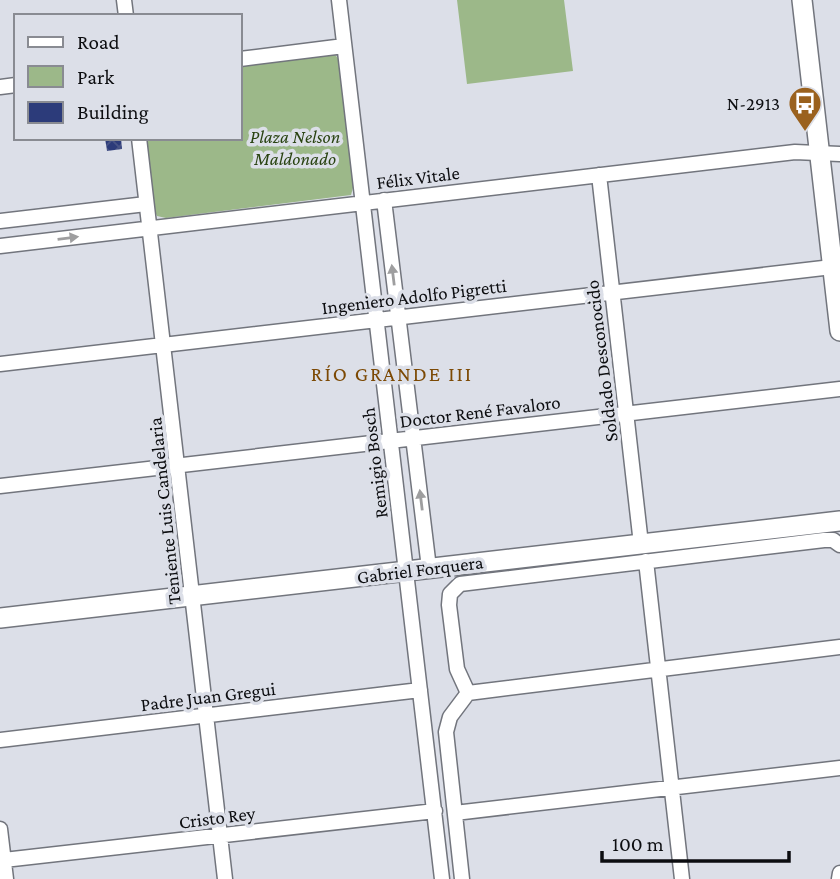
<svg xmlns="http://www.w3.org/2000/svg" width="840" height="879" font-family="'Crimson Pro',serif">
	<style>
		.park { fill: #9cb889 }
		.building { fill: url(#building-cross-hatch) }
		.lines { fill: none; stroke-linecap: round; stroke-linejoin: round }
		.street-casing { stroke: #72757d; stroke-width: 17 }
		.secondary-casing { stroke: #72757d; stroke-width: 22 }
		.street { stroke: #fff; stroke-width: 14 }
		.secondary { stroke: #fff; stroke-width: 19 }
		.oneway { fill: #9e9e9f }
		.labels { text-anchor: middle; stroke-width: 7; stroke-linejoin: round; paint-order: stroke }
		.poi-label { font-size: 19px; fill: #0c0d10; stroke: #dcdfe8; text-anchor: end }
		.park-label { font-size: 19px; font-style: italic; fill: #294311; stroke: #dcdfe8 }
		.street-label { font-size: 19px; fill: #0c0d10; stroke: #dcdfe8 }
		.neighbourhood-label { font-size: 21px; letter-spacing: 2px; fill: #7c4904; stroke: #dcdfe8 }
	</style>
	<defs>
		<pattern id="building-cross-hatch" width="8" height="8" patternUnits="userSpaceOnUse" patternTransform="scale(1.75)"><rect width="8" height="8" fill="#2c3b7a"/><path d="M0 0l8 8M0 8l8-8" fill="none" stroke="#485486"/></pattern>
	</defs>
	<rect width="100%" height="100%" fill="#dcdfe8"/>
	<!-- park -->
	<path class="park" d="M457 0H564L573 71 467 84Z
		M335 55 339 59 354 184 351 195 166 218 157 216 153 208 145 138H240V66Z"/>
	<!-- building -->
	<path class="building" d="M105 138H121L122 149 107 151Z"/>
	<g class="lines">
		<defs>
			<path id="street" d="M124 0 126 16
				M339 0 442 879
				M240 59 344 46
				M0 87 16 85
				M139 138 225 879
				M599 175 641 544
				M384 200 429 568
				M0 221 146 204
				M0 246 795 152 840 154
				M0 364 832 267
				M0 486 840 389
				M646 561 682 879
				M468 693 457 669 449 605 450 594 460 584 824 540H833L840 545
				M468 693 840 647
				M0 740 420 690
				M455 813 840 768
				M0 829 6 879
				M4 860 435 811
				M462 879 446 732 450 717 468 693
				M839 879 840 873"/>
			<path id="secondary" d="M802 0 840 331
				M0 618 840 521"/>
		</defs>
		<!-- street casing -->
		<use href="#street" class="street-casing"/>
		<!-- secondary casing -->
		<use href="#secondary" class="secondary-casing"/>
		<!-- street -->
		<use href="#street" class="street"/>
		<!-- secondary -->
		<use href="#secondary" class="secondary"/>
	</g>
	<!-- one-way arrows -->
	<defs><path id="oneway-solid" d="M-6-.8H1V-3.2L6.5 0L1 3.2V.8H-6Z" transform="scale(1.75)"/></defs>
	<g class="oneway">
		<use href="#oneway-solid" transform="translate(68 238) rotate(-7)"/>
		<use href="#oneway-solid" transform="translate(393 275) rotate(-97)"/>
		<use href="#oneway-solid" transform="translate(421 500) rotate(-97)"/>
	</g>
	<!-- icons -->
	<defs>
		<symbol id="bus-pin" viewBox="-11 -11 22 30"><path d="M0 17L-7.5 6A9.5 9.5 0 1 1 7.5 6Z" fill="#9a611e" stroke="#dcdfe8"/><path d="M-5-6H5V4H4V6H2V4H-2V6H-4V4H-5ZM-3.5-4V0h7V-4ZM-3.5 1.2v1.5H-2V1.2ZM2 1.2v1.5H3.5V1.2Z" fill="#fff"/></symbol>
	</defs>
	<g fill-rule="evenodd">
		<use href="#bus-pin" x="786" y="84" width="38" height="52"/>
	</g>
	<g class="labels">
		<!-- poi labels -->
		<g class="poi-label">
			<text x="780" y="110">N-2913</text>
		</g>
		<!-- park labels -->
		<g class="park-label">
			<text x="295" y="143">Plaza Nelson<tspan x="295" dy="22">Maldonado</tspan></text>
		</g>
		<!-- street labels -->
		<g class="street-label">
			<text transform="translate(418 177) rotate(-7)" y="7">Félix Vitale</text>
			<text transform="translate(414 296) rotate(-7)" y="7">Ingeniero Adolfo Pigretti</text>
			<text transform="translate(601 361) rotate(-97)" y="7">Soldado Desconocido</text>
			<text transform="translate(480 411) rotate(-7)" y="7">Doctor René Favaloro</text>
			<text transform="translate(374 463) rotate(-97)" y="7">Remigio Bosch</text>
			<text transform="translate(164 511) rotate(-96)" y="7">Teniente Luis Candelaria</text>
			<text transform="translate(420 569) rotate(-7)" y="7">Gabriel Forquera</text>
			<text transform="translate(208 696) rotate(-7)" y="7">Padre Juan Gregui</text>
			<text transform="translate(217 817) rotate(-7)" y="7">Cristo Rey</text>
		</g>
		<!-- neighbourhood labels -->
		<g class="neighbourhood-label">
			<text x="392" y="381">RÍO GRANDE III</text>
		</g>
	</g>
	<!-- legend -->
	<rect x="14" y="14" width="228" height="126" fill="#dcdfe8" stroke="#898b92" stroke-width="2"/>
	<rect x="28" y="37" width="35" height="10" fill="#ffffff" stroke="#898b92" stroke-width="2"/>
	<text x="77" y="49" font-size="21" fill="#0c0d10">Road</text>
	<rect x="28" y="66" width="35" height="21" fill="#9cb889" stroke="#898b92" stroke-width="2"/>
	<text x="77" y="84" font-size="21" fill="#0c0d10">Park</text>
	<rect x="28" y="102" width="35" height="21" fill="#2c3b7a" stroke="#898b92" stroke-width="2"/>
	<text x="77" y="119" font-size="21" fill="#0c0d10">Building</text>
	<!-- scale -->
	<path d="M602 851v10h187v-10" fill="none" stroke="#0c0d10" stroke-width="3.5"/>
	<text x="612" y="851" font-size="21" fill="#0c0d10" stroke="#dcdfe8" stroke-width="5" paint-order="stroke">100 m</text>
</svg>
